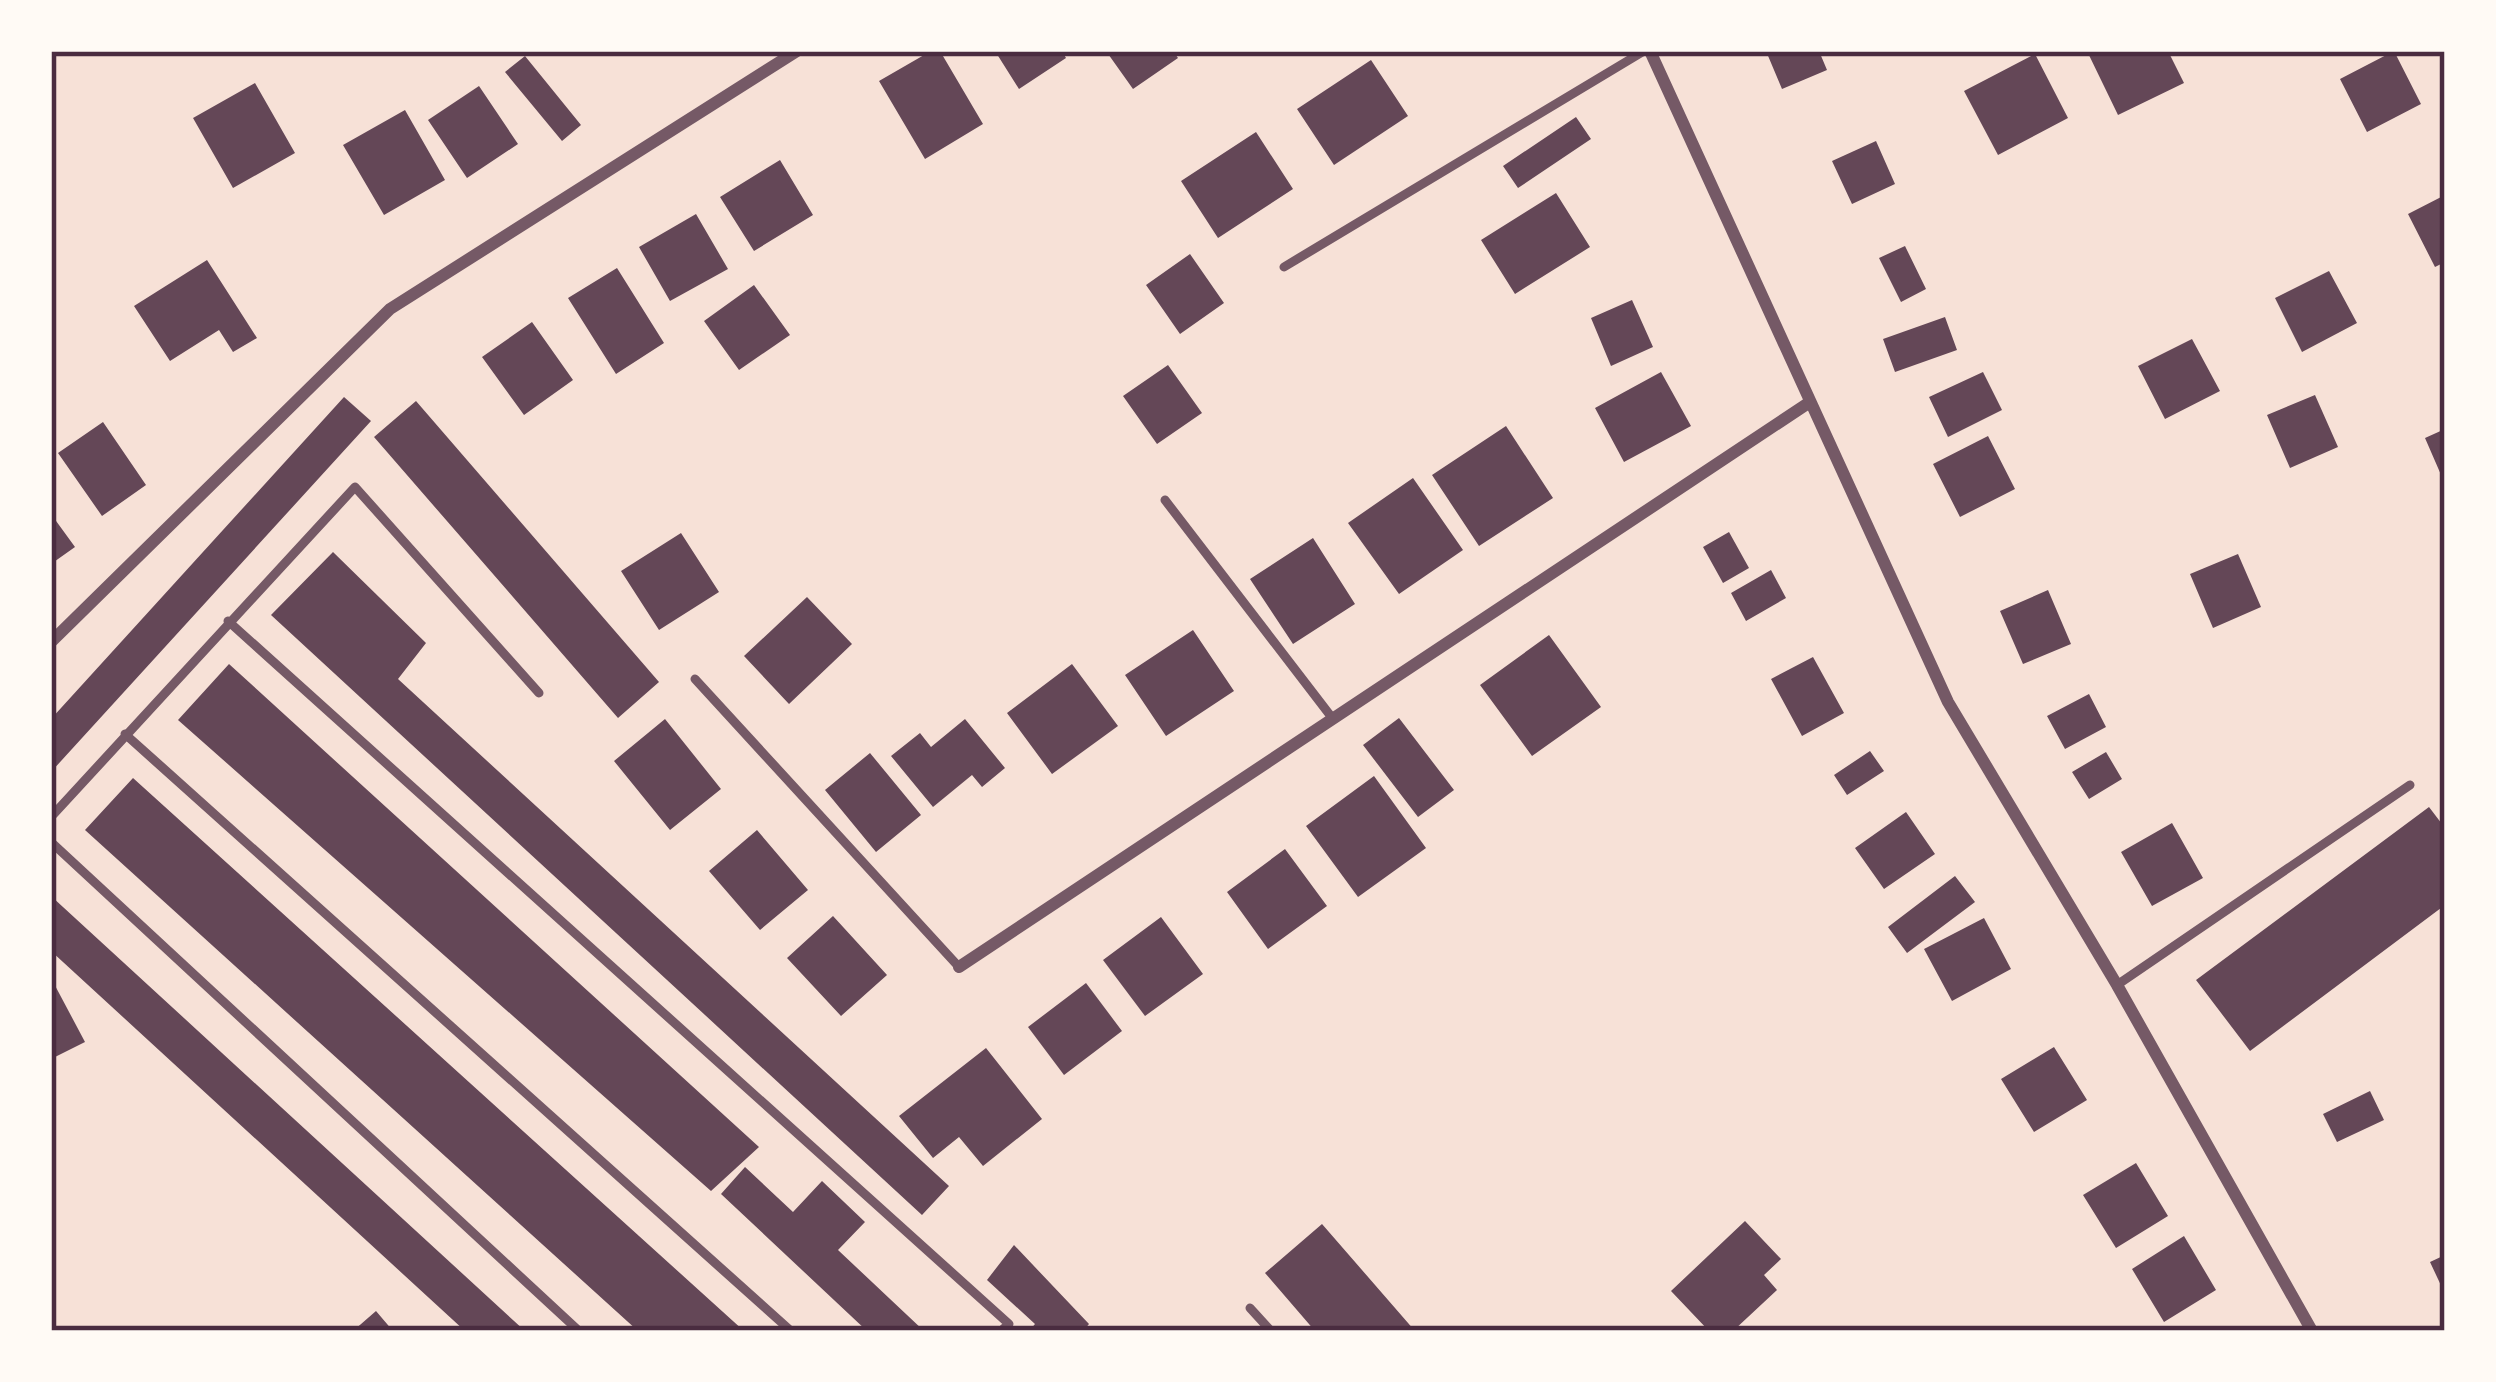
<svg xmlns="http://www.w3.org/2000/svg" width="2496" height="1382" font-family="'Nunito Sans',sans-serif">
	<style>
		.building { fill: #644757 }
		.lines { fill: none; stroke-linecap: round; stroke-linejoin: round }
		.service { stroke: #755966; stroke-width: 9 }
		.minor { stroke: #755966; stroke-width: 12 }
		.neatline { fill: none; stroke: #4a2c40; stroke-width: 4.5 }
	</style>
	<rect width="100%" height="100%" fill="#f7e1d7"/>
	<!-- building -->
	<path class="building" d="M931 51H940L983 124 925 159 879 81Z
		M995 51H1062L1066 58 1019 89Z
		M1106 51H1173L1178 58 1133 89Z
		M1766 51H1819L1827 70 1782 89Z
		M2087 51H2168L2184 83 2118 115Z
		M2394 51 2421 104 2367 132 2340 79Z
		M2035 54 2068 118 1998 155 1964 91Z
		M525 56 581 125 562 141 505 72Z
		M1371 60 1408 116 1334 165 1297 109Z
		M255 83 295 153 233 188 193 118Z
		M479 86 518 144 467 178 428 120Z
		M405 110 445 180 384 215 343 145Z
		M1576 117 1591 139 1518 188 1503 166Z
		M1256 132 1293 189 1218 238 1181 181Z
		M1876 141 1895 184 1852 204 1832 161Z
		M780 160 813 215 754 251 720 197Z
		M1556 193 1590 247 1515 294 1481 240Z
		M2445 195V262L2435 267 2408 214Z
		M696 214 728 269 670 301 639 247Z
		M1905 246 1926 289 1901 302 1879 258Z
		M1190 254 1224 303 1180 334 1146 285Z
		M207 260 257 338 233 352 219 330 170 361 134 306Z
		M617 268 664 343 616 374 568 298Z
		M2329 271 2357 323 2302 352 2275 298Z
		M754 285 790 335 739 370 704 321Z
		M1632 300 1653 347 1611 366 1591 318Z
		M1945 317 1957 350 1895 372 1883 339Z
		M532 322 573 380 524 415 482 357Z
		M2192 339 2220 391 2165 419 2138 366Z
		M1168 365 1202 413 1157 444 1123 396Z
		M1661 372 1691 426 1624 462 1595 408Z
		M1983 372 2002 410 1948 437 1929 397Z
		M2315 395 2338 447 2290 468 2267 415Z
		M344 397 371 421 51 772V719Z
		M416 401 659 682 618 718 374 437Z
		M103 422 146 485 102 516 58 453Z
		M1506 426 1553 498 1479 546 1432 475Z
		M2445 429V484L2425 438Z
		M1988 436 2015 489 1960 517 1933 464Z
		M1413 478 1463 550 1399 594 1348 523Z
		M51 514 75 547 51 564Z
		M1729 532 1749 568 1723 583 1703 547Z
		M681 533 719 592 659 630 621 571Z
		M1313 538 1355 604 1293 644 1250 579Z
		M333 552 426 643 398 679 949 1186 922 1215 271 615Z
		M2238 554 2261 607 2213 628 2190 574Z
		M1771 570 1786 598 1746 621 1731 593Z
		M2048 590 2071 644 2023 664 2000 611Z
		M807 597 852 644 789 704 744 656Z
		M1193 630 1234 691 1166 736 1125 675Z
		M1549 635 1601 707 1532 756 1480 685Z
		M1813 657 1844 713 1802 736 1771 679Z
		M229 664 759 1147 711 1191 178 720Z
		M1072 664 1118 726 1052 774 1007 713Z
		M2089 694 2106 727 2065 749 2047 716Z
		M1399 718 1454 790 1418 817 1363 745Z
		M665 719 721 789 670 830 614 761Z
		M965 719 1005 768 982 787 972 775 933 807 891 756 920 733 931 747Z
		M1870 751 1884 771 1847 795 1834 775Z
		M2106 752 2122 779 2089 799 2072 772Z
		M870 753 921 815 876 852 825 790Z
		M1374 776 1426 848 1358 897 1306 826Z
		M133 778 744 1331H638L85 830Z
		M2429 807 2445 828V905L2250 1051 2196 980Z
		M1906 812 1935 854 1884 889 1855 848Z
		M2172 823 2203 878 2152 906 2121 852Z
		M757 830 808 890 760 930 709 871Z
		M1285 849 1327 906 1268 949 1227 892Z
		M1955 876 1975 902 1907 953 1888 927Z
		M51 896 525 1331H465L51 951Z
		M833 916 887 975 841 1016 787 958Z
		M1161 917 1203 974 1145 1016 1103 960Z
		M1984 918 2011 969 1952 1001 1924 949Z
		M51 978 85 1042 51 1059Z
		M1086 983 1122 1031 1064 1075 1028 1027Z
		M2054 1047 2087 1100 2034 1132 2001 1079Z
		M986 1048 1042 1119 983 1166 959 1137 933 1158 899 1116Z
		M2370 1091 2384 1120 2337 1142 2323 1114Z
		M2136 1163 2168 1216 2116 1248 2083 1195Z
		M745 1167 793 1212 822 1181 865 1222 838 1250 924 1331H867L721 1194Z
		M1745 1221 1781 1259 1764 1275 1777 1290 1733 1331H1709L1671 1291Z
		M1322 1224 1415 1331H1315L1265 1273Z
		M2184 1236 2216 1290 2164 1322 2132 1269Z
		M1014 1245 1089 1324 1083 1331H1029L1035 1324 987 1280Z
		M2445 1255V1294L2430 1262Z
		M376 1311 393 1331H353Z"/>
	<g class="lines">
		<!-- service -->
		<path class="service" d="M1284 267 1644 51
			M1165 500 1333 719
			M228 621 1009 1324 1001 1331
			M695 679 959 967
			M125 734 791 1331
			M51 817 355 487 539 693
			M51 842 579 1331
			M2117 985 2410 785
			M1250 1308 1271 1331"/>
		<!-- minor -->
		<path class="minor" d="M1650 51 1948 702 2117 985 2312 1331
			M51 642 390 309 797 51
			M959 967 1810 402"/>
	</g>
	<!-- border -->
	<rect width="2496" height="1382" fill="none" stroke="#fffaf5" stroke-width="108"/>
	<rect x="54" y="54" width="2388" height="1274" class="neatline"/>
</svg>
